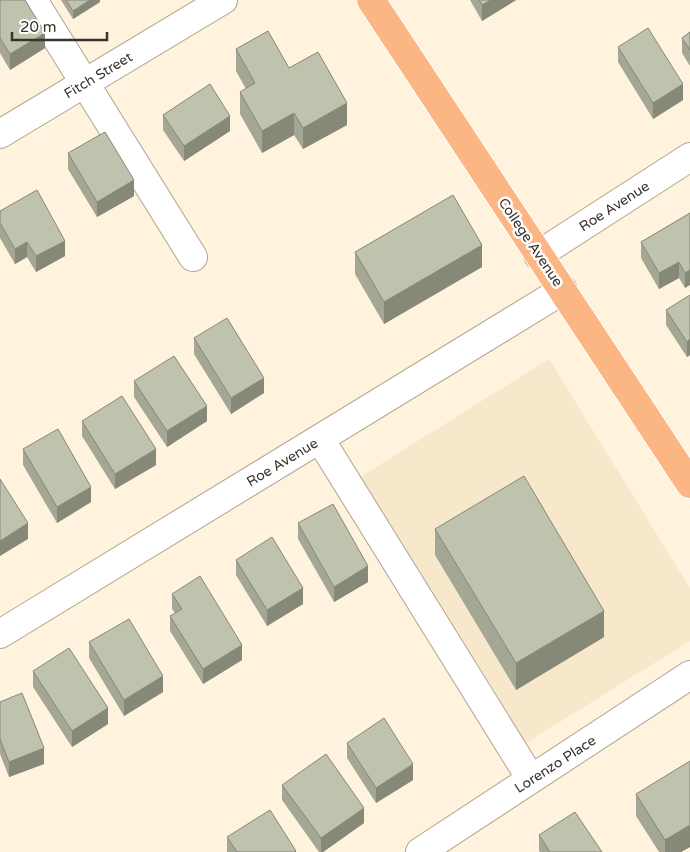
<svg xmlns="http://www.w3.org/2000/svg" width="690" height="852" font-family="'Varela Round',sans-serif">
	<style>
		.built { fill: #f7e8cc }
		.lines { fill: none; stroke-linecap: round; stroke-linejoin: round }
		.minor-casing { stroke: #afa491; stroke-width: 30 }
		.major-casing { stroke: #fff; stroke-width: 30 }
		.minor { stroke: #fff; stroke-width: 28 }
		.major { stroke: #fbb683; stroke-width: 28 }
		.wall { fill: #a4a794 }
		.shaded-wall { fill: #868878 }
		.building { fill: #bfc2ac; stroke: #868878 }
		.labels { text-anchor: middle; stroke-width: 5; stroke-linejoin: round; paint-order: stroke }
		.street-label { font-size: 14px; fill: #38332b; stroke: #fff }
	</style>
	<rect width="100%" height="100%" fill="#fff3de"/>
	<!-- built -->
	<path class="built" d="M549 359 690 588V641L526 743 360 477Z"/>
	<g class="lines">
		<defs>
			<path id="minor" d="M33 0 193 257
				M0 134 223 0
				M538 255 690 157
				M320 439 531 779
				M0 634 563 290
				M420 852 690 675"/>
			<path id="major" d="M371 0 690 484"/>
		</defs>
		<!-- minor casing -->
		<use href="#minor" class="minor-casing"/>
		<!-- major casing -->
		<use href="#major" class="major-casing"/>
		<!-- minor -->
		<use href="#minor" class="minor"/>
		<!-- major -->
		<use href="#major" class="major"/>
	</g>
	<!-- wall -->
	<path class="wall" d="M0 0 45 48 10 70 0 53Z
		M61 0H100V2L73 19Z
		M470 0H516L482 21Z
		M690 32V66L682 53V38Z
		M618 47 683 100 653 119 618 62Z
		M236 49 289 68 347 125 303 149 294 135 262 153 240 114V92L246 89 236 71Z
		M163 115 230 131 184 161 163 130Z
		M68 153 134 196 97 217 68 169Z
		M0 211 65 256 36 272 27 257 15 264 0 238Z
		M690 213 685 288 679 278 659 289 641 258V242Z
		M355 252 482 267 384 324 355 274Z
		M690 295V355L687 357 666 325V310Z
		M194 338 264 393 231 414 194 354Z
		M134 381 207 421 167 447 134 397Z
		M82 421 156 465 115 489 82 436Z
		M23 449 91 502 57 523 23 465Z
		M298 523 368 582 334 602 298 539Z
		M435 529 604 637 516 690 435 555Z
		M236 560 303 604 267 626 236 575Z
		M172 594 242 660 203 684 170 631V616L175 613 172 609Z
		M89 642 163 692 124 716 89 658Z
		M33 671 108 724 72 747 33 687Z
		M0 702 44 764 9 777 0 754Z
		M347 743 413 780 376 803 347 758Z
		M282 785 364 823 323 852H319L282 800Z
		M636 794 690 847 681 852H659L636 816Z
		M539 835 602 852H540L539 851Z
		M227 837 296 852H227Z"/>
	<!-- shaded-wall -->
	<path class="shaded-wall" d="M90 0H100V2L73 19V11Z
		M491 0H516L482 21V5Z
		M45 33V48L10 70V54Z
		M683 84V100L653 119V103Z
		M347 103V125L303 149V128Z
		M294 113V135L262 153V131Z
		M230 116V131L184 161V146Z
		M134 180V196L97 217V202Z
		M65 241V256L36 272V256Z
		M27 242V257L15 264V249Z
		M482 245V267L384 324V302Z
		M679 262V278L659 289V273Z
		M690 270V285L685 288V273Z
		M690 339V355L687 357V342Z
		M264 378V393L231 414V398Z
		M207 406V421L167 447V431Z
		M156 449V465L115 489V474Z
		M91 487V502L57 523V507Z
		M28 523V539L0 556V541Z
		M368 566V582L334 602V587Z
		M303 588V604L267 626V610Z
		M604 611V637L516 690V663Z
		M242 645V660L203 684V669Z
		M163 676V692L124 716V700Z
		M108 708V724L72 747V731Z
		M44 748V764L9 777V762Z
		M413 764V780L376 803V788Z
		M364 808V823L323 852H321V838Z
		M690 825V847L681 852H665V840Z"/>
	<!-- building -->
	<path class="building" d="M0 0H25L45 33 10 54 0 38Z
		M66 0H90L73 11Z
		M479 0H491L482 5Z
		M648 28 683 84 653 103 618 47Z
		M268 31 289 68 318 52 347 103 303 128 294 113 262 131 240 92 255 83 236 49Z
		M690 32V50L682 38Z
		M210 84 230 116 184 146 163 115Z
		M105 132 134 180 97 202 68 153Z
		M37 190 65 241 36 256 27 242 15 249 0 223V211Z
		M453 195 482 245 384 302 355 252Z
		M690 213V270L685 273 679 262 659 273 641 242Z
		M690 295V339L687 342 666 310Z
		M227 318 264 378 231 398 194 338Z
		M174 356 207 406 167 431 134 381Z
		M122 396 156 449 115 474 82 421Z
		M58 429 91 487 57 507 23 449Z
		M524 476 604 611 516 663 435 529Z
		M0 479 28 523 0 541Z
		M333 504 368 566 334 587 298 523Z
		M272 537 303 588 267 610 236 560Z
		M200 576 242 645 203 669 170 616 182 609 172 594Z
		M129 619 163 676 124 700 89 642Z
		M69 648 108 708 72 731 33 671Z
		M22 693 44 748 9 762 0 739V702Z
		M384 718 413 764 376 788 347 743Z
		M326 754 364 808 321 838 282 785Z
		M690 761V825L665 840 636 794Z
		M270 810 296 851 295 852H237L227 837Z
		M575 812 602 852H550L539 835Z"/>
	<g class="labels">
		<!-- street labels -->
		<g class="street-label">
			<text transform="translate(98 75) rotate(-31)" y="5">Fitch Street</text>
			<text transform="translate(614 206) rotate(-33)" y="5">Roe Avenue</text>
			<text transform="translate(531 242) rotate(56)" y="5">College Avenue</text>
			<text transform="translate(282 462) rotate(-31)" y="5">Roe Avenue</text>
			<text transform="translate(555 764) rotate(-33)" y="5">Lorenzo Place</text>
		</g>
	</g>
	<!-- scale -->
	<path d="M12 32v8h95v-8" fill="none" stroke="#38332b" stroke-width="2.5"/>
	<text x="20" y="32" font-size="15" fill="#38332b" stroke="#ffffff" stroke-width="4" paint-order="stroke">20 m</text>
</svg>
